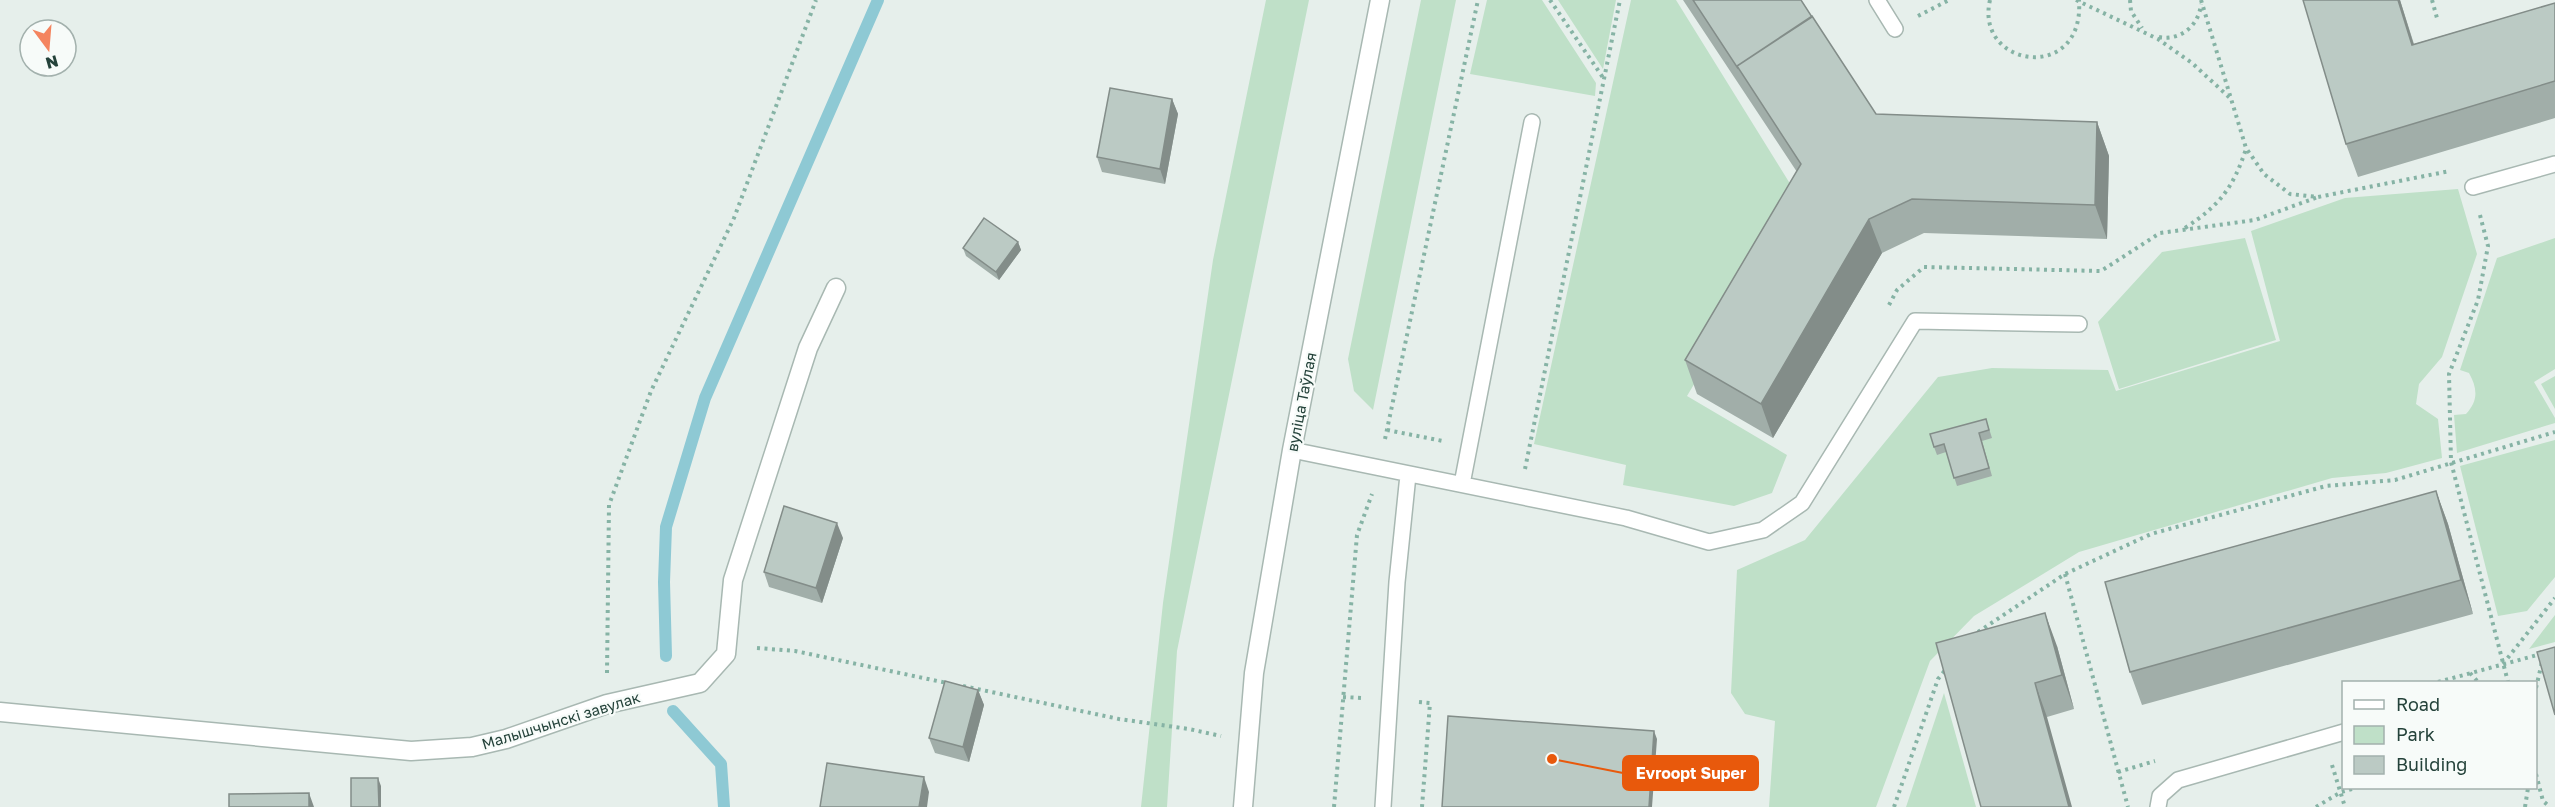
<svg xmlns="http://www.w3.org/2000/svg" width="2555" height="807" font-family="'Golos Text',sans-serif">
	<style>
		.green { fill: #bfe0c8 }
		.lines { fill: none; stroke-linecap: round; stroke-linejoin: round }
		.stream { stroke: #8ec9d4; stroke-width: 12 }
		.service-casing { stroke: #a8b8b2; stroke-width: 18 }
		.minor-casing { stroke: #a8b8b2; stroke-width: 21 }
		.tertiary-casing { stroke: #a8b8b2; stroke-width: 21 }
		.path { stroke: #86b3a5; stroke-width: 4; stroke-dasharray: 3 4.5; stroke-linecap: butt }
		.service { stroke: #fff; stroke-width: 15 }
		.minor { stroke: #fff; stroke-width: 18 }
		.tertiary { stroke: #fff; stroke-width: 18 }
		.wall { fill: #a1aea9 }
		.shaded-wall { fill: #838d89 }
		.building { fill: #bbcac4; stroke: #838d89; stroke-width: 1.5 }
		.labels { text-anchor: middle; stroke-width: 4.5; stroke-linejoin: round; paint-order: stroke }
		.street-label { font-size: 15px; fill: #24423a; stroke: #f7fbf9 }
		.leader { fill: none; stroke: #e8590c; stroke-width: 2 }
		.callout-dot { fill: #e8590c; stroke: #f7fbf9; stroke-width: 2 }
		.callout { fill: #e8590c; stroke: #e8590c; stroke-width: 2 }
		.callout-label { font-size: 16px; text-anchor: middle; font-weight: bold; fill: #fff }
	</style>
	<rect width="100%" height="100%" fill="#e6efeb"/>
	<!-- green -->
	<path class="green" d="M1266 0H1309L1177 651 1167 807H1141L1163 603 1213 260Z
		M1421 0H1456L1373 410 1354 391 1348 359Z
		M1487 0H1542L1596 83 1595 96 1470 74Z
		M1558 0H1616L1603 69Z
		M1631 0H1676L1802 203 1687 396 1787 455 1772 493 1734 506 1623 485 1626 465 1534 444Z
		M2458 189 2477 254 2442 357 2419 384 2416 404 2438 419 2442 458 2386 473 2332 478 2079 552 1974 616 1930 661 1876 807H1769L1775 721 1745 714 1731 693 1737 570 1805 540 1938 377 1992 368 2108 370 2116 391 2280 341 2251 231 2345 198Z
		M2245 238 2276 340 2119 389 2098 322 2162 252Z
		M2555 238V369L2534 382 2555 418V423L2457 453 2454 415 2466 414C2478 401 2478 389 2469 373L2460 370 2497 258Z
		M2555 376V409L2541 384Z
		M2555 440V577L2527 611 2498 616 2460 466Z
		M2555 615V642L2529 649Z
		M1944 693 1976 807H1906Z"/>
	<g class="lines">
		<!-- stream -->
		<path class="stream" d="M666 656 664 582 666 527 705 398 878 0
			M673 711 721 764 724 807"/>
		<defs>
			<path id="service" d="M1877 0 1895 29
				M2473 187 2555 164
				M1292 450 1626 518 1709 542 1763 530 1802 503 1915 321 2079 324
				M1462 484 1532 122
				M1383 807 1397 582 1408 475
				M2158 807 2160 796 2178 780 2344 732"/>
			<path id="minor" d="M0 712 411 751 472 747 506 739 607 704 700 683 726 654 733 580 808 348 836 288"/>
			<path id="tertiary" d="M1243 807 1254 673 1292 450 1380 0"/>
		</defs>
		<!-- service casing -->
		<use href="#service" class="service-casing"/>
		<!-- minor casing -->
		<use href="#minor" class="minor-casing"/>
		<!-- tertiary casing -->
		<use href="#tertiary" class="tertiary-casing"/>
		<!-- path -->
		<path class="path" d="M1550 0 1604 79
			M1990 0C1974 68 2085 84 2079 0
			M2076 0 2158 39 2192 63 2230 98
			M2130 0 2131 11 2142 28
			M2201 0 2246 148 2264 174 2290 194 2318 197 2450 171
			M2432 0 2437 18
			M1918 16 1949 0
			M2159 37C2180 41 2199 26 2201 4
			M2480 215 2488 246 2478 300 2449 374 2451 462 2508 682
			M2185 228C2220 205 2233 188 2246 149
			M1889 305 1897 290 1924 267 2101 271 2160 233 2255 220 2318 197
			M1387 430 1443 441
			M1385 439 1478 0
			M1525 469 1620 0
			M2065 574 2128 807
			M1978 632 2065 574 2151 534 2326 486 2395 480 2555 432
			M757 648 795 651 947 683
			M2503 664 2555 598
			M607 673 609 505 651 391 734 218 816 0
			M2470 673 2478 682
			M2438 682 2541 654
			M963 686 1119 719 1189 729 1221 736
			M2536 688 2542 662
			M1343 697 1363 698
			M1419 702 1430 703 1422 807
			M2332 765 2345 807
			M2118 772 2155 761
			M2536 774 2543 801 2550 807
			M1334 807 1357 535 1372 494
			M1894 807 1938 679 1946 669
			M2316 807 2341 792 2356 788
			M2525 807 2528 788"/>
		<!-- service -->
		<use href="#service" class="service"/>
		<!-- minor -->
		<use href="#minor" class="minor"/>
		<!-- tertiary -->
		<use href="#tertiary" class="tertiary"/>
	</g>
	<!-- wall -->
	<path class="wall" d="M1683 0H1801L1876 114 2097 122 2109 156 2107 239 1924 233 1882 253 1773 438 1697 394 1685 360 1797 172Z
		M2303 0H2400L2414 44 2555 3V118L2358 177 2346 144Z
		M1172 99 1178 114 1165 184 1102 172 1097 157Z
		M1018 242 1021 250 999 280 966 256 963 248Z
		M1986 419 1992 438 1982 441 1992 476 1957 486 1946 452 1937 455 1934 447Z
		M2436 491 2448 524 2473 614 2142 705 2130 672Z
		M843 538 822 603 769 587 764 572Z
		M1936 643 2057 646 2074 709 2047 717Z
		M978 690 984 705 969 762 935 753 929 738Z"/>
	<!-- shaded-wall -->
	<path class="shaded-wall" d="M2398 0H2400L2424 78 2412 45Z
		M1172 99 1178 114 1165 184 1160 169Z
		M2097 122 2109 156 2107 239 2095 205Z
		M1869 219 1882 253 1773 438 1761 404Z
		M1018 242 1021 250 999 280 996 272Z
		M2436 491 2448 524 2473 614 2461 580Z
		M837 523 843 538 822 603 816 588Z
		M2045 613 2057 646 2074 709 2062 675Z
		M2035 683 2047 717 2072 807H2069Z
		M978 690 984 705 969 762 963 747Z
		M1654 731 1657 739 1652 807H1649Z
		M924 777 929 792 927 807H919Z
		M378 778 381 786V807H379Z
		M309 793 314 807H309Z"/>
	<!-- building -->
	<path class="building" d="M1693 0H1801L1812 17 1737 66V67Z
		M2303 0H2398L2412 45 2555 3V81L2346 144Z
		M1812 16 1876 114 2097 122 2095 205 1912 199 1869 219 1761 404 1685 360 1801 164 1737 66Z
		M1110 88 1172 99 1160 169 1097 157Z
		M984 218 1018 242 996 272 963 248Z
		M1986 419 1989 430 1979 433 1989 468 1954 478 1944 444 1934 447 1930 434Z
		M2436 491 2461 580 2130 672 2105 582Z
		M784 506 837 523 816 588 764 572Z
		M2045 613 2062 675 2035 683 2069 807H1981L1936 643Z
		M2555 647V715L2537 652Z
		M945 681 978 690 963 747 929 738Z
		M1448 716 1654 731 1649 807H1442Z
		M827 763 924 777 919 807H820Z
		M351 778H378L379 807H351Z
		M309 793V807H229V794Z"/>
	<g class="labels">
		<!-- street labels -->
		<g class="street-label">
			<text transform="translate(1302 402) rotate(-79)" y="5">вуліца Таўлая</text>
			<text transform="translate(561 721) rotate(-17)" y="5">Малышчынскі завулак</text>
		</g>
	</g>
	<!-- callouts -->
	<path class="leader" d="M1552 759L1623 773"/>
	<circle class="callout-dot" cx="1552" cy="759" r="6"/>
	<rect class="callout" x="1623" y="756" width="135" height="34" rx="6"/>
	<g class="callout-label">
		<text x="1691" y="779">Evroopt Super</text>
	</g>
	<!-- legend -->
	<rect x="2342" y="681" width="195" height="108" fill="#f7fbf9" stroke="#a3b1ad" stroke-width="1.5"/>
	<rect x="2354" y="700" width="30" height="9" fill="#ffffff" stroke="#a3b1ad" stroke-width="1.5"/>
	<text x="2396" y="711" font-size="18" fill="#24423a">Road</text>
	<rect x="2354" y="726" width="30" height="18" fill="#bfe0c8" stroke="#a3b1ad" stroke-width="1.5"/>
	<text x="2396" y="741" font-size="18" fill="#24423a">Park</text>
	<rect x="2354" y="756" width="30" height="18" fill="#bbcac4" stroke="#a3b1ad" stroke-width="1.5"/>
	<text x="2396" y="771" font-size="18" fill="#24423a">Building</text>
	<!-- north arrow -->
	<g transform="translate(48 48) rotate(164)"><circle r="28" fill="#f7fbf9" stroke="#a3b1ad" stroke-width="1.5"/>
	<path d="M0-4.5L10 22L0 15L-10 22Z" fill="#f4845f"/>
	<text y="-9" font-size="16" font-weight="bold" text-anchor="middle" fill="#24423a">N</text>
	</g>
</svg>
